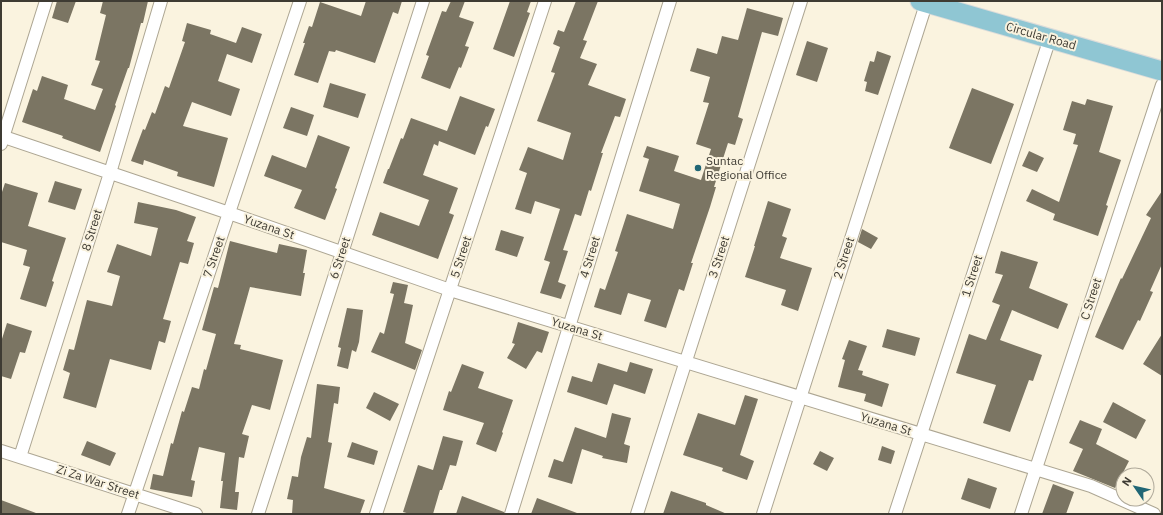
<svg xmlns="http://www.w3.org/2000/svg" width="1163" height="515" font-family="'IBM Plex Sans',sans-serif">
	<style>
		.building { fill: #7b7563 }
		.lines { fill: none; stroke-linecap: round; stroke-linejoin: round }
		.street-casing { stroke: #ada693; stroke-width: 14 }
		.primary-casing { stroke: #dcdcda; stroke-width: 21 }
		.street { stroke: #fff; stroke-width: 12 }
		.primary { stroke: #8fc6d3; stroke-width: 19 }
		.poi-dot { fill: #206675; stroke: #faf3df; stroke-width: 1.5 }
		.labels { text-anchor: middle; stroke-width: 4; stroke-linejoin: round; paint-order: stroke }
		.street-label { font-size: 12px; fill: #3e3b33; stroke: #faf3df }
		.poi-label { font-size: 12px; fill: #3e3b33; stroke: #faf3df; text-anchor: start }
	</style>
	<rect width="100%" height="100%" fill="#faf3df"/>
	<!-- building -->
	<path class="building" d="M57 1H76L68 23 52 18Z
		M103 1H148L143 23H141L129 68H128L115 105 116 106 100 152 62 138 63 136 22 122 33 89 37 91 42 76 68 85 64 99 95 110 103 89 91 85 100 61 95 60 106 15 100 13Z
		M366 1H402L398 14 393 12 375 63 336 50 335 52 329 51 318 83 294 75 305 43H303L309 26 312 27 320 2 361 16Z
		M451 1H465L459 17 474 22 465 46 469 47 461 68 459 67 450 89 421 78 429 56 426 55 442 11 446 12Z
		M510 1H531L527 12 530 13 514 57 493 49Z
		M576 1H598L583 40 587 41 580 58 597 64 588 85 626 99 620 117 615 116 601 153H603L591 191 589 190 581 216 575 214 563 250 568 251 558 282 566 285 561 299 540 293 550 262 544 260 560 209 535 201 531 214 515 209 527 173 519 170 528 147 563 160 571 133 537 121 555 73 551 72 560 47 553 44 558 30 564 32Z
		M747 8 783 18 778 36 762 32 738 117 743 119 735 145 728 143 714 187H716L710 207 691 263H693L684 291 679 289 666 328 644 321 651 300 628 293 621 315 594 307 600 288 605 290 618 252 615 251 627 214 673 229 680 204 639 191 649 159 643 157 647 146 679 156 674 171 701 180 711 149 696 144 709 103 703 102 710 77 690 71 697 48 717 54 722 36 738 40Z
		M187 23 211 30 210 34 236 43 242 27 262 34 252 63 227 54 218 81 240 89 231 116 192 102 183 126 228 138 214 187 177 176 178 172 144 160 143 165 131 161 143 129 145 130 152 112 155 114 165 86 169 88 185 42 182 41Z
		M807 41 828 48 817 82 796 75Z
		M877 51 891 56 878 95 865 91 867 82 864 81 870 61 874 62Z
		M330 83 366 94 358 118 323 107Z
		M972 88 1014 104 991 164 949 148Z
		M460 96 495 109 488 127 486 126 475 155 439 141 438 146 434 144 423 175 458 188 449 213 454 215 438 259 372 235 380 212 419 226 429 200 383 183 388 169H389L401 138 403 139 411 118 447 131Z
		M1087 99 1113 106 1099 152 1121 160 1106 205 1108 206 1098 236 1053 220 1055 214 1026 201 1032 189 1059 202 1078 145 1073 144 1076 134 1063 130 1072 101 1085 105Z
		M291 107 314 115 307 136 283 128Z
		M318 135 350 147 335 188 337 189 325 220 294 208 302 190 264 176 272 155 306 168Z
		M1029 151 1044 158 1037 172 1022 166Z
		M55 181 82 189 75 210 48 202Z
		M5 183 38 193 28 226 66 238 52 281 54 282 46 307 20 299 30 267 23 265 27 250 1 242V195Z
		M1162 191V264L1150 291 1153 292 1140 321 1138 320 1123 350 1095 337 1121 278 1122 279 1151 218 1146 215Z
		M768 201 791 209 782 236 787 238 780 258 812 268 798 311 781 305 786 290 745 277 755 246H754Z
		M138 202 176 210 196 217 187 241 194 243 188 264 180 262 163 319 171 321 165 343 159 341 151 370 110 359 96 408 63 398 70 373 63 370 69 349 74 350 87 300 112 306 120 276 107 272 117 244 151 256 158 228 134 223Z
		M862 229 878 238 871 249 858 242Z
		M501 230 524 237 517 257 495 250Z
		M230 241 277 253 279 244 307 250 303 273H305L301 296 250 287 234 344 241 345 240 349 283 360 270 410 252 405 242 434 249 436 244 458 239 457 235 492H239L237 510 220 508 223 481H221L225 453 199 447 191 480 195 481 192 497 150 489 153 474 163 476 171 443 173 444 182 411 184 412 192 387 199 389 204 369 206 370 216 334 202 330 214 287 218 288Z
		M1001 251 1038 262 1029 288 1068 304 1058 329 1012 310 1000 340 1042 355 1033 381 1029 380 1010 432 983 423 996 385 956 373 969 334 986 340 1000 305 992 302 1003 275 995 273Z
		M393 282 408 285 404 303 413 305 405 343 422 350 415 370 371 352 380 332 384 334 394 294 390 293Z
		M347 308 363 310 359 342 356 352 352 350 348 369 337 366 341 348 338 347Z
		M518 322 549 332 542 353 537 351 526 369 507 358 515 344 512 343Z
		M7 323 32 331 25 353 20 352 11 379 1 376V342Z
		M887 329 920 338 915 356 882 347Z
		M1162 334V376L1143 364Z
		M849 340 867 346 858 370 863 371 862 375 889 384 882 407 864 401 866 394 838 387 845 360 842 359Z
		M630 362 653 369 645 394 614 384 607 405 567 392 572 376 592 382 598 363 627 372Z
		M462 364 484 372 478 388 513 400 502 432 503 433 496 452 476 444 484 423 443 410 449 391 451 392Z
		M317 384 340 387 338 404 334 403 328 442 332 443 324 488 365 500 360 514H292L293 500 287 499 292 476 298 477 301 457 307 437 311 438Z
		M374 392 399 404 390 421 366 408Z
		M745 395 758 399 740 455 754 461 747 480 722 471 723 468 683 455 698 413 735 425Z
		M1113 402 1146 420 1136 439 1103 422Z
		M612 413 631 418 624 444 630 446 627 463 602 458 603 456 582 449 572 484 548 477 554 459 563 462 575 427 606 438Z
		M1080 420 1102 429 1096 444 1129 461 1115 488 1073 471 1083 449 1069 443Z
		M443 436 463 441 456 466 450 465 442 490H440L433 514H410L403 512 418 465 433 470Z
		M87 441 116 453 110 466 81 455Z
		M352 442 378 451 374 465 347 457Z
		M882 446 895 451 891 464 878 460Z
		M820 451 834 458 827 471 813 464Z
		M968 478 997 488 990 509 961 499Z
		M1053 484 1074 492 1066 514H1042Z
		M671 491 706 503V505L727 514H663Z
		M462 496 504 512V514H456Z
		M537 498 577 513V514H531Z
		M1 500 36 513V514H1Z"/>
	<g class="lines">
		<defs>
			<path id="street" d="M1 136 229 213 450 290 1091 486 1154 514
				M1 144 46 1
				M1 451 196 514
				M20 457 110 173 161 1
				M128 514 300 1
				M258 514 423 1
				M376 514 545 1
				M511 514 670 1
				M637 514 801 1
				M763 514 927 1
				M895 514 1050 38
				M1021 514 1162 85"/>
			<path id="primary" d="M920 1 1162 71"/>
		</defs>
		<!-- street casing -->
		<use href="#street" class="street-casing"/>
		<!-- primary casing -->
		<use href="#primary" class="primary-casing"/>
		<!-- street -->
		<use href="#street" class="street"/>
		<!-- primary -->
		<use href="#primary" class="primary"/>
	</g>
	<!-- markers -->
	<circle class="poi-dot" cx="698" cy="168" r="4"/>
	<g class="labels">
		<!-- street labels -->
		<g class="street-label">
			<text transform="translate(1041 36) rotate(16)" y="4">Circular Road</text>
			<text transform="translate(269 227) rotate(19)" y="4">Yuzana St</text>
			<text transform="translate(92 230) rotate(-73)" y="4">8 Street</text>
			<text transform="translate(214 257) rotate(-71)" y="4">7 Street</text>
			<text transform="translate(461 257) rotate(-72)" y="4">5 Street</text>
			<text transform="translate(590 257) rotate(-73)" y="4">4 Street</text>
			<text transform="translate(719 257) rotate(-72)" y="4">3 Street</text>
			<text transform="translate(340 258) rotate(-72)" y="4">6 Street</text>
			<text transform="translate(844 258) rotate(-72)" y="4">2 Street</text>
			<text transform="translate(972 276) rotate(-72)" y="4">1 Street</text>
			<text transform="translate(1091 299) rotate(-72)" y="4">C Street</text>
			<text transform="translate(577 329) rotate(17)" y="4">Yuzana St</text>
			<text transform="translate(886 424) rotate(17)" y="4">Yuzana St</text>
			<text transform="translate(98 482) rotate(18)" y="4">Zi Za War Street</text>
		</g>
		<!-- poi labels -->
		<g class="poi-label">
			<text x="706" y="165">Suntac<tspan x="706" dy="14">Regional Office</tspan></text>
		</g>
	</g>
	<!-- border -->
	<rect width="1163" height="515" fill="none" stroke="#3e3b33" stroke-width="4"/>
	<!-- north arrow -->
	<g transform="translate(1135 487) rotate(304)"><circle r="19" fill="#faf3df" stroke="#afa99a"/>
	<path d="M0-3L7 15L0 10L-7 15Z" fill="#206675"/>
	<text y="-6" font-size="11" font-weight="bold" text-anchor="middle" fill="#3e3b33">N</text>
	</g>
</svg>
